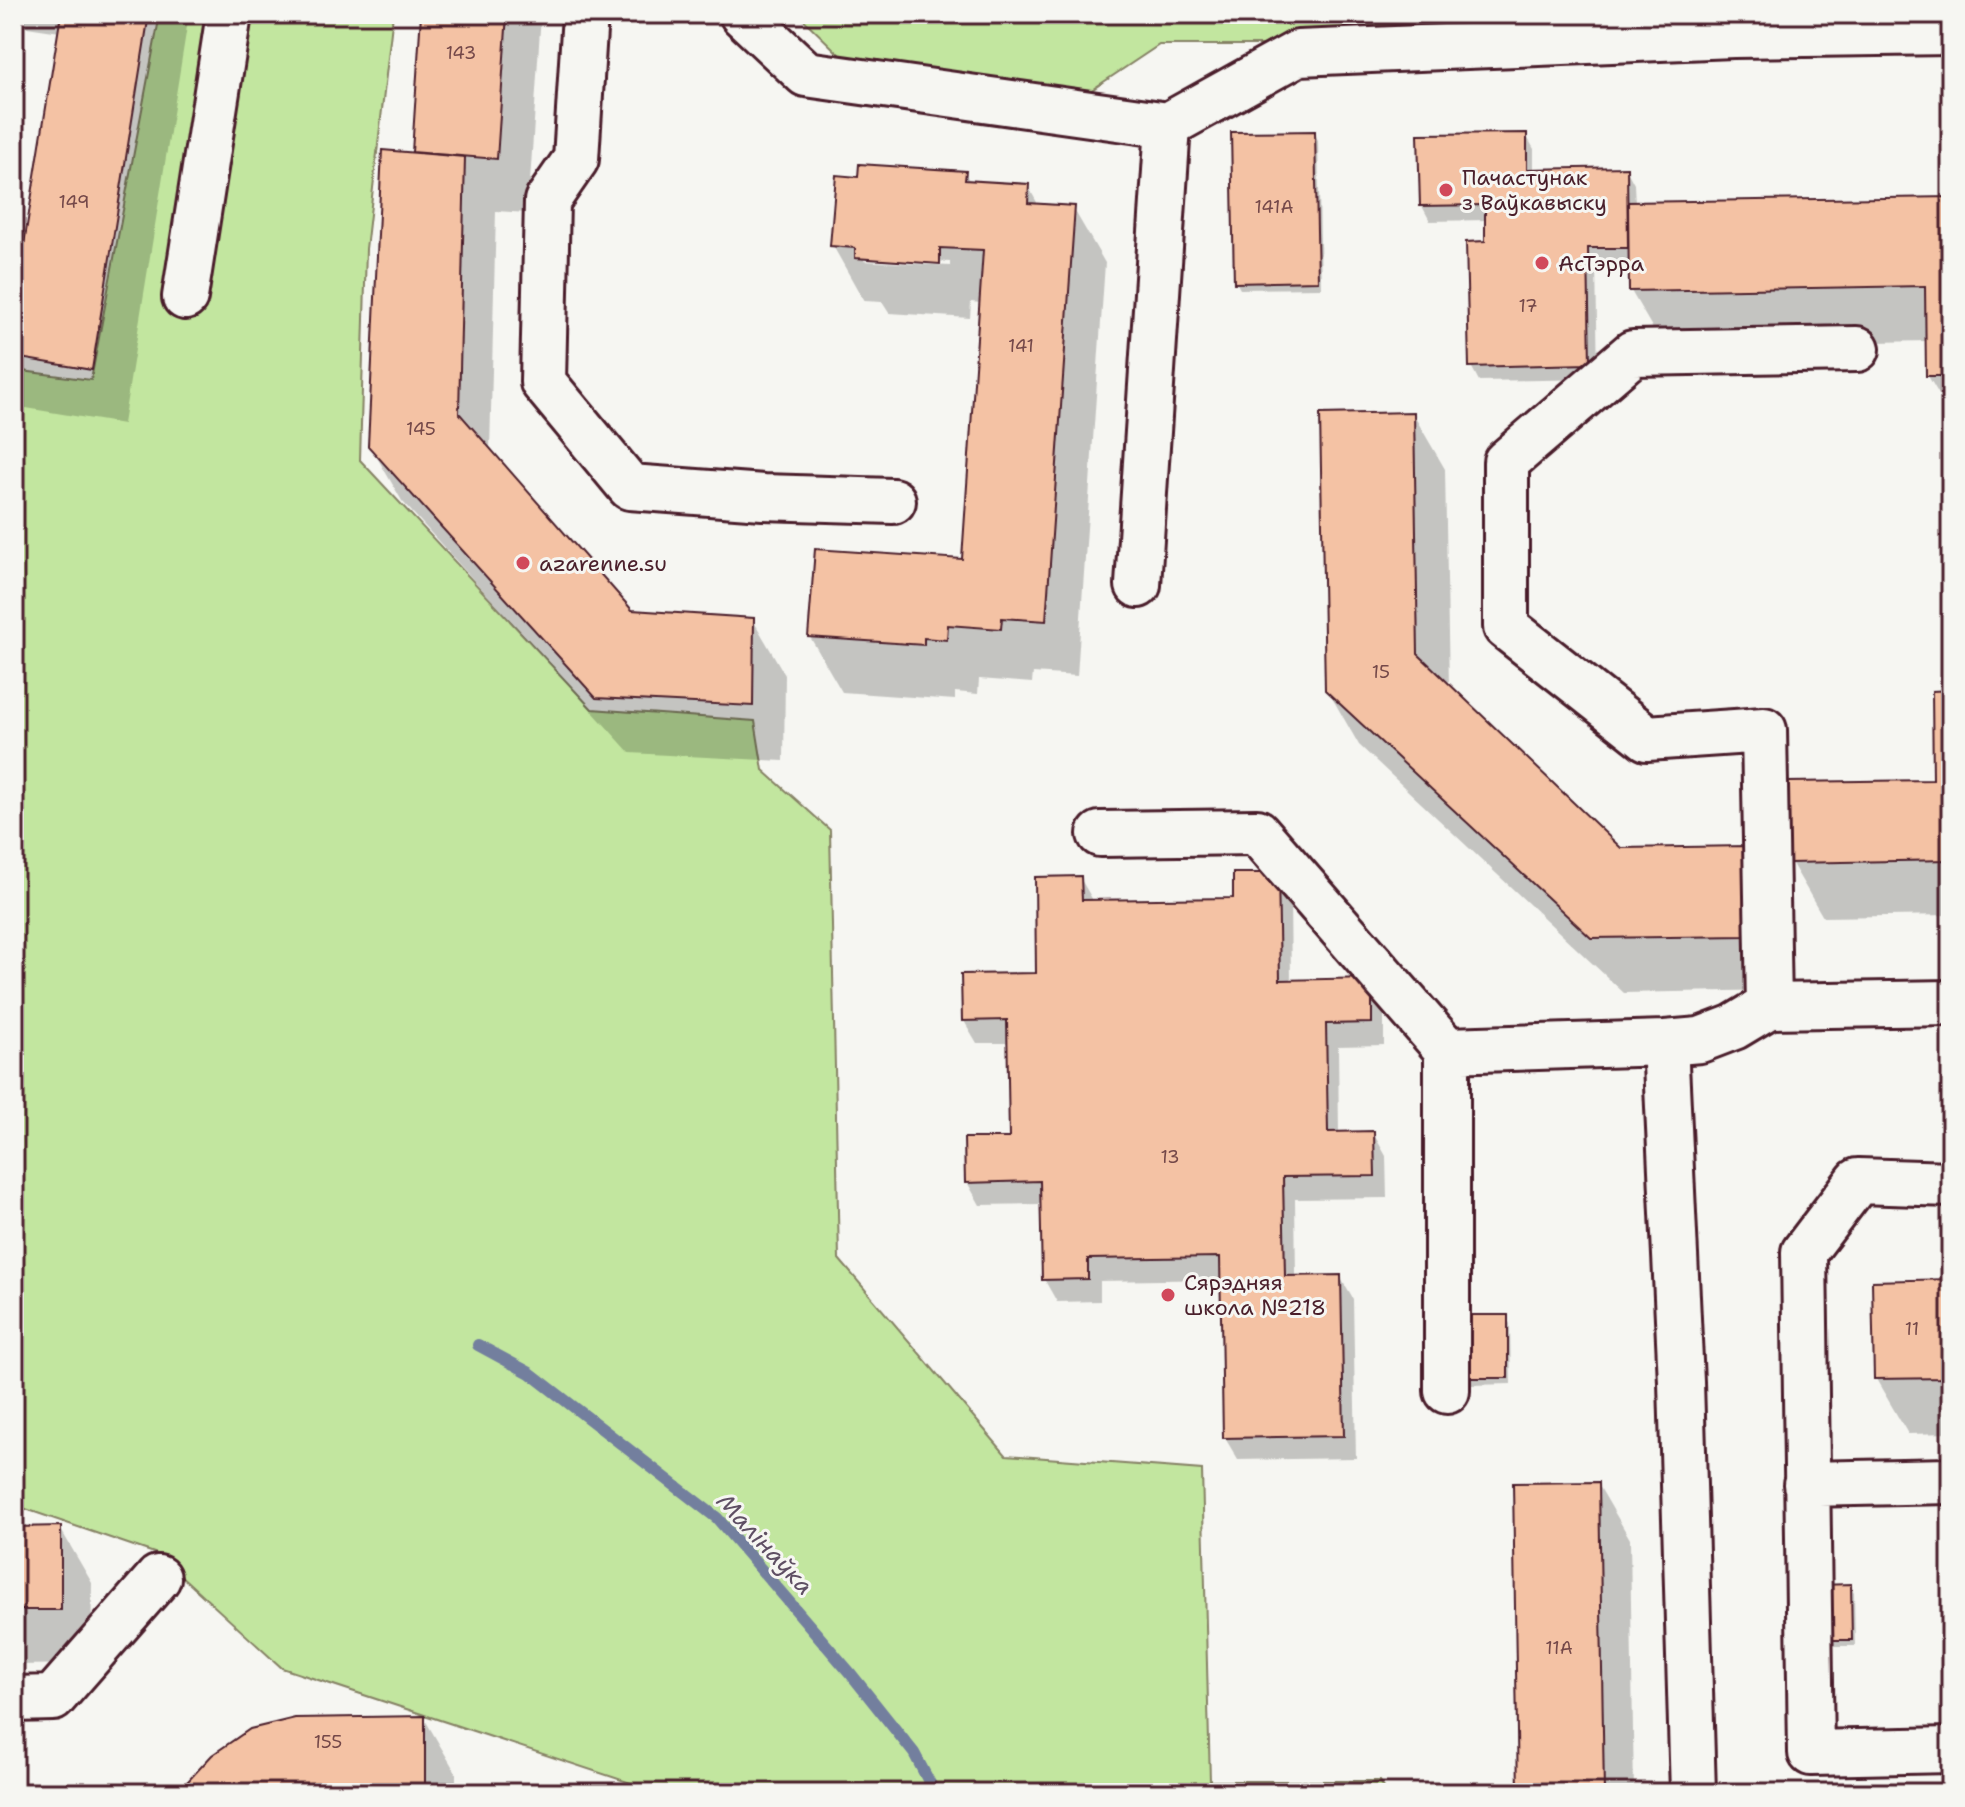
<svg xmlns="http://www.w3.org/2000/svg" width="1965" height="1807" font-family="'Shantell Sans',sans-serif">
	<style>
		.green { fill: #c2e69f; stroke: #868265; stroke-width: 2 }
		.shadow { fill: #0003; fill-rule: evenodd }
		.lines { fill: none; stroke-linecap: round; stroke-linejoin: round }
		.stream { stroke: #737f9e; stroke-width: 12 }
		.building { fill: #f4c2a4; stroke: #4a1f2b; stroke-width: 2 }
		.minor-casing { stroke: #4a1f2b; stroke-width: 50 }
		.minor { stroke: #f6f6f2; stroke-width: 44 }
		.poi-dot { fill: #d1495b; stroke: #f6f6f2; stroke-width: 3 }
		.labels { text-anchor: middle; stroke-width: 6; stroke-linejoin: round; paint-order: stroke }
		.number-label { font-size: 18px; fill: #744849 }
		.poi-label { font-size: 22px; fill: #4a1f2b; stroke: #f6f6f2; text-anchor: start }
		.water-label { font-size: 24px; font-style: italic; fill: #5f4f64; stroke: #f6f6f2 }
	</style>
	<rect width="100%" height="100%" fill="#f6f6f2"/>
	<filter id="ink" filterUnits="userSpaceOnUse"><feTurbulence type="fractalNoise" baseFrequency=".0125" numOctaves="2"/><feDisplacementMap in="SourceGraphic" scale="16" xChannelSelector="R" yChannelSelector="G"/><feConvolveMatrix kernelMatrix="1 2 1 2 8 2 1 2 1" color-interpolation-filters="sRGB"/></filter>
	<g filter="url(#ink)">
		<!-- green -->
		<path class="green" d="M160 14H393L366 249 360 460 592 709 755 721 763 770 830 830 839 1259 1006 1455 1202 1470 1210 1781H1380L1387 1793H661L282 1668 157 1554 14 1505V370L91 380Z
			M798 14H1409L1408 45H1159L1075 101 843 58Z"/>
		<!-- shadow -->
		<path class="shadow" d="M14 14H189L123 424 14 406V270L21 271 60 32 14 25Z
			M423 14H541L528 213 496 211 490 451 631 612 753 620 785 675 784 761 630 753 402 501 370 445 414 155Z
			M1314 133 1318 140 1321 288 1240 289 1236 282Z
			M1526 135 1534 149V170L1626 169 1634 184 1635 204 1951 199V415L1928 376V341L1663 346 1631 291V262L1596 263 1598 379 1479 381 1471 366 1487 243V220L1430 221 1422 206Z
			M965 173 970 182 1028 186 1039 206 1073 208 1105 263 1077 676 1033 673 1032 683 979 679 978 694 955 692V700L842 692 810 637 964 562 981 303 971 302 970 318 889 313 882 302 864 301 833 246 860 179ZM864 257 950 262V266L864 261Z
			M1413 414 1445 469 1449 686 1620 850 1745 848 1778 990 1624 993 1359 745 1327 689Z
			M1951 692V915L1823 917 1791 862 1935 782Z
			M1277 875 1290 897 1291 982 1371 980 1384 1003V1045L1338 1046 1339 1134 1373 1133 1386 1156 1387 1198 1295 1199 1296 1278 1340 1277 1353 1299 1356 1458 1238 1460 1225 1438 1222 1279 1100 1281V1301L1057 1302 1044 1279 1042 1204 980 1205 967 1182 1012 1140 1010 1043H977L964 1021 1038 975 1080 878 1094 902 1235 900Z
			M1951 1281V1433L1908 1434 1876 1379Z
			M1507 1317 1510 1324 1511 1384 1472 1385 1468 1378Z
			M1598 1484 1630 1539 1634 1793H1520Z
			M60 1528 92 1583 91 1664 14 1665V1529Z
			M1850 1586 1854 1593 1855 1646H1826Z
			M424 1718 456 1773V1793H179Z"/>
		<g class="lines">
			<!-- stream -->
			<path class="stream" d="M478 1345 530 1373 717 1518 851 1674 914 1753 935 1793"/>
		</g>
		<!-- building -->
		<path class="building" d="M61 14H149L92 370 14 357V268L20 269Z
			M421 14H507L497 159 412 152Z
			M1315 131 1318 281 1234 283 1231 132Z
			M1527 133V169L1627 167 1628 248H1588L1590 364 1469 367 1466 242 1485 241V205L1420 206 1418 134Z
			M382 150 465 157 459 413 632 610 754 618 753 706 596 698 368 446Z
			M859 164 966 171 965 180 1029 184 1028 203 1075 206 1046 621 1002 618 1001 629 948 625 947 640 924 638V645L808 637 815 549 962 559 983 250 940 248V264L855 258V248L830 246 836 175 858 177Z
			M1951 197V376H1926L1925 286 1629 291 1628 202Z
			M1414 412 1418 654 1621 848 1746 846 1747 936 1591 938 1325 690 1320 414Z
			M1951 690V860L1789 863 1788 782 1933 780 1932 691Z
			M1233 873H1278L1280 980 1372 978V1023L1326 1024 1328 1132 1374 1131 1375 1176 1283 1177 1285 1276 1341 1275 1344 1436 1223 1438 1220 1257 1088 1259V1279L1042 1280 1040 1181 965 1183 964 1138H1009L1007 1020 962 1021 961 974 1036 973 1035 877 1081 876 1082 900 1233 898Z
			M1951 1279V1378L1874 1379 1872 1281Z
			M1466 1315H1508V1378H1466Z
			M1599 1482 1604 1793H1518L1513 1483Z
			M61 1526V1610H14V1527Z
			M1851 1584 1852 1640H1820L1819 1585Z
			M425 1716V1793H177L212 1755 250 1729 295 1718Z"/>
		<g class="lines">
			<defs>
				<path id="minor" d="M585 14 576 159 547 201 543 382 630 487 763 497 893 501
					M742 14 806 74 1168 125 1298 53 1733 35 1951 32
					M185 297 229 14
					M1138 585 1168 125
					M1100 834 1257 832 1447 1050 1665 1043 1700 1040 1734 1027 1769 1006 1951 1003
					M1769 1006 1764 730 1647 738 1506 627V462L1633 353 1857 349
					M1665 1043 1681 1382 1693 1793
					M1447 1050V1391
					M1951 1184 1858 1181 1804 1252 1811 1753 1951 1750
					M1806 1484 1951 1481
					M14 1699 53 1698 158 1578"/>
			</defs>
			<!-- minor casing -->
			<use href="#minor" class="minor-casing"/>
			<!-- minor -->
			<use href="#minor" class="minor"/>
		</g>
	</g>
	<!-- markers -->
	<g class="poi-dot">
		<circle cx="1446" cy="190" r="8"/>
		<circle cx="1542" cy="263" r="8"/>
		<circle cx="523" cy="563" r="8"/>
		<circle cx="1168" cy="1295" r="8"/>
	</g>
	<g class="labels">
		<!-- number labels -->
		<g class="number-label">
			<text x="461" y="59">143</text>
			<text x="74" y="208">149</text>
			<text x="1274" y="213">141А</text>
			<text x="1528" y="312">17</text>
			<text x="1021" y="352">141</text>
			<text x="421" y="435">145</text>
			<text x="1381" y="678">15</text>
			<text x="1170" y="1163">13</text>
			<text x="1912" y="1335">11</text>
			<text x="1559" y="1654">11А</text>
			<text x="328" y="1748">155</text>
		</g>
		<!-- poi labels -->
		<g class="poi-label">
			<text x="1462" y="185">Пачастунак<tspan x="1462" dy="25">з Ваўкавыску</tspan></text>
			<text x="1558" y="271">АсТэрра</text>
			<text x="539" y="571">azarenne.su</text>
			<text x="1184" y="1290">Сярэдняя<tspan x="1184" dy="25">школа №218</tspan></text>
		</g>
		<!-- water labels -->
		<g class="water-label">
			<text transform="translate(765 1544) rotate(47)" y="8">Малінаўка</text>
		</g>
	</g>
	<!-- margin -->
	<rect width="1965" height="1807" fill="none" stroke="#f6f6f2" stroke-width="48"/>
	<rect x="24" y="24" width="1917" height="1759" fill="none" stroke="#4a1f2b" stroke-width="3" filter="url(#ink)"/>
</svg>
